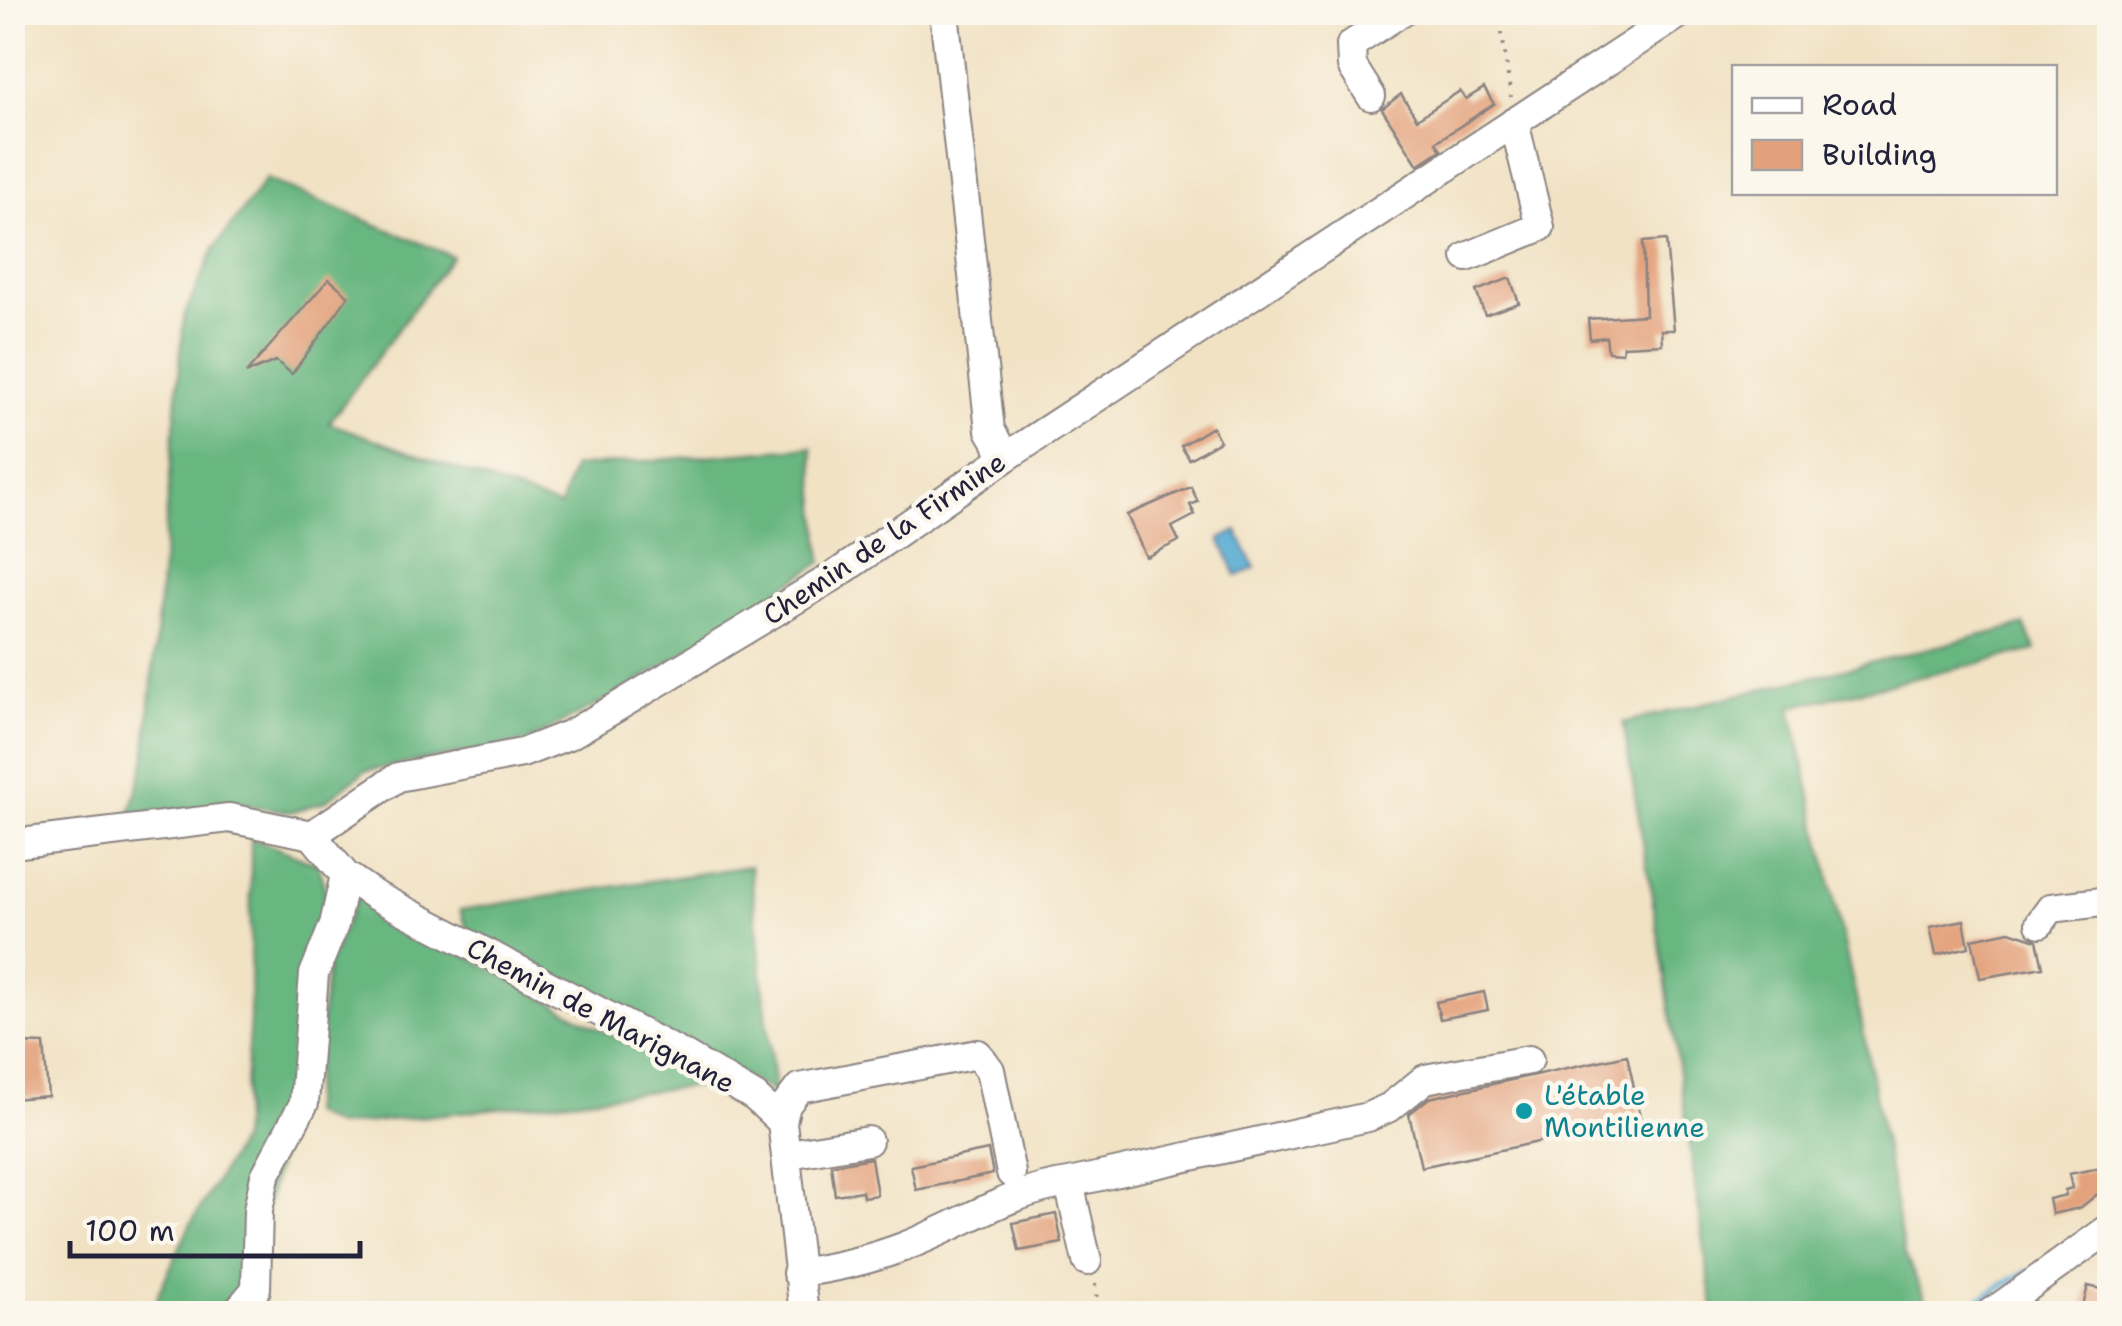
<svg xmlns="http://www.w3.org/2000/svg" width="2122" height="1326" font-family="'Shantell Sans',sans-serif">
	<style>
		.forest { fill: #68b680; stroke: #456c5e; stroke-width: 2.5 }
		.water { fill: #59acd4; stroke: #3e6788; stroke-width: 2.5 }
		.lines { fill: none; stroke-linecap: round; stroke-linejoin: round }
		.stream { stroke: #59acd4; stroke-width: 6 }
		.building { fill: #e3a17b }
		.minor-casing { stroke: #8a8280; stroke-width: 32 }
		.path { stroke: #8a8280; stroke-width: 4; stroke-dasharray: 2.5 8; stroke-linecap: butt }
		.minor { stroke: #fff; stroke-width: 28 }
		.culture-dot { fill: #0f9aa8; stroke: #fbf7ec; stroke-width: 4 }
		.labels { text-anchor: middle; stroke-width: 9; stroke-linejoin: round; paint-order: stroke }
		.street-label { font-size: 28px; fill: #22223b; stroke: #fbf7ec }
		.culture-label { font-size: 28px; fill: #0d838f; stroke: #fbf7ec; text-anchor: start }
	</style>
	<rect width="100%" height="100%" fill="#fbf7ec"/>
	<filter id="ink" filterUnits="userSpaceOnUse"><feTurbulence type="fractalNoise" baseFrequency=".01" numOctaves="2"/><feDisplacementMap in="SourceGraphic" scale="20" xChannelSelector="R" yChannelSelector="G"/><feConvolveMatrix kernelMatrix="1 2 1 2 8 2 1 2 1" color-interpolation-filters="sRGB"/></filter>
	<filter id="wash" filterUnits="userSpaceOnUse"><feTurbulence type="fractalNoise" baseFrequency=".0048" numOctaves="4" result="noise"/><feDisplacementMap in="SourceGraphic" scale="40" xChannelSelector="R" yChannelSelector="G"/><feGaussianBlur stdDeviation="2.25" result="paint"/><feColorMatrix in="noise" values="0 0 0 0 0 0 0 0 0 0 0 0 0 0 0 0 0 1.4 0 .05"/><feComposite in="paint" operator="in"/></filter>
	<g filter="url(#wash)">
		<rect width="100%" height="100%" fill="#f1e2c4"/>
		<!-- forest -->
		<path class="forest" d="M266 179 452 256 329 423 560 507 573 467 812 447 822 562 627 689 526 742 365 771 326 801 291 812 243 804 130 814 145 761 184 316 214 249Z
			M2024 625 2036 650 1791 707 1862 1024 1904 1252 1931 1313H1714L1663 963 1623 723Z
			M251 838 318 864 329 904 308 959 300 1075 250 1270 229 1314H153L159 1292 190 1225 241 1139 250 1019Z
			M750 866 775 1093 468 930 460 910Z
			M358 896 673 1069 706 1085 336 1126 310 1113 328 962Z"/>
		<!-- water -->
		<path class="water" d="M1237 531 1255 568 1237 576 1220 539Z"/>
		<g class="lines">
			<!-- stream -->
			<path class="stream" d="M1955 1314 2027 1271"/>
		</g>
		<g id="blocks">
			<!-- building -->
			<path class="building" d="M1484 88 1494 104 1436 142 1441 150 1418 165 1382 109 1401 94 1417 119 1460 91 1466 99Z
				M1666 240 1674 330H1661L1662 344 1623 346 1622 353 1608 352 1606 337 1590 339 1588 319 1645 315 1643 242Z
				M1510 278 1519 303 1485 315 1476 291Z
				M329 279 349 296 292 374 276 361 246 373Z
				M1212 427 1220 441 1189 459 1181 446Z
				M1191 487 1198 502 1190 505 1195 515 1172 527 1179 541 1146 557 1127 515Z
				M1964 920 1969 947 1936 955 1930 927Z
				M2010 931 2037 940 2043 967 1980 978 1972 939Z
				M1484 992 1488 1010 1440 1019 1436 1002Z
				M19 1043 44 1044 48 1096 12 1099V1059H19Z
				M1627 1055 1641 1120 1421 1167 1409 1114 1429 1098Z
				M988 1150 993 1174 916 1190 911 1166Z
				M871 1158 877 1195 863 1197 862 1191 835 1195 831 1165Z
				M2110 1166V1182L2100 1192 2080 1208 2052 1214 2049 1199 2066 1195 2065 1190 2072 1188 2069 1174Z
				M1056 1214 1062 1243 1019 1251 1013 1223Z
				M2088 1286 2110 1291V1314H2081Z"/>
		</g>
	</g>
	<g filter="url(#ink)">
		<use href="#blocks" fill-opacity="0" stroke="#8a8280" stroke-width="2.5"/>
		<g class="lines">
			<defs>
				<path id="minor" d="M944 12 990 430 1006 457
					M1371 96 1352 66 1351 45 1401 12
					M1467 257 1540 227 1514 122
					M312 835 345 875 374 895 687 1057 755 1097 782 1122 804 1314
					M12 844 229 818 312 835 398 777 522 753 571 734 612 710 834 576 1006 457 1682 12
					M2040 923 2051 908 2110 901
					M782 1122 786 1105 799 1088 978 1054 990 1070 1011 1173
					M789 1154 868 1141
					M1069 1183 1368 1117 1390 1107 1425 1079 1529 1060
					M797 1273C833 1268 869 1260 903 1247 960 1226 1008 1191 1069 1183L1087 1261
					M235 1314 256 1289 258 1210 265 1176 304 1103 314 974 334 925 345 875
					M1990 1314 2110 1228"/>
			</defs>
			<!-- minor casing -->
			<use href="#minor" class="minor-casing"/>
			<!-- path -->
			<path class="path" d="M1499 12 1511 97
				M1095 1284 1099 1314"/>
			<!-- minor -->
			<use href="#minor" class="minor"/>
		</g>
	</g>
	<!-- markers -->
	<circle class="culture-dot" cx="1524" cy="1111" r="10"/>
	<g class="labels">
		<!-- street labels -->
		<g class="street-label">
			<text transform="translate(884 538) rotate(-34)" y="10">Chemin de la Firmine</text>
			<text transform="translate(601 1015) rotate(28)" y="10">Chemin de Marignane</text>
		</g>
		<!-- culture labels -->
		<g class="culture-label">
			<text x="1544" y="1105">L'étable<tspan x="1544" dy="32">Montilienne</tspan></text>
		</g>
	</g>
	<!-- margin -->
	<rect width="2122" height="1326" fill="none" stroke="#fbf7ec" stroke-width="50"/>
	<!-- legend -->
	<rect x="1732" y="65" width="325" height="130" fill="#fbf7ec" stroke="#a4a2a5" stroke-width="2.5"/>
	<rect x="1752" y="98" width="50" height="15" fill="#ffffff" stroke="#a4a2a5" stroke-width="2.5"/>
	<text x="1822" y="115" font-size="30" fill="#22223b">Road</text>
	<rect x="1752" y="140" width="50" height="30" fill="#e3a17b" stroke="#a4a2a5" stroke-width="2.5"/>
	<text x="1822" y="165" font-size="30" fill="#22223b">Building</text>
	<!-- scale -->
	<path d="M70 1241v15h290v-15" fill="none" stroke="#22223b" stroke-width="5"/>
	<text x="85" y="1241" font-size="30" fill="#22223b" stroke="#fbf7ec" stroke-width="8" paint-order="stroke">100 m</text>
</svg>
